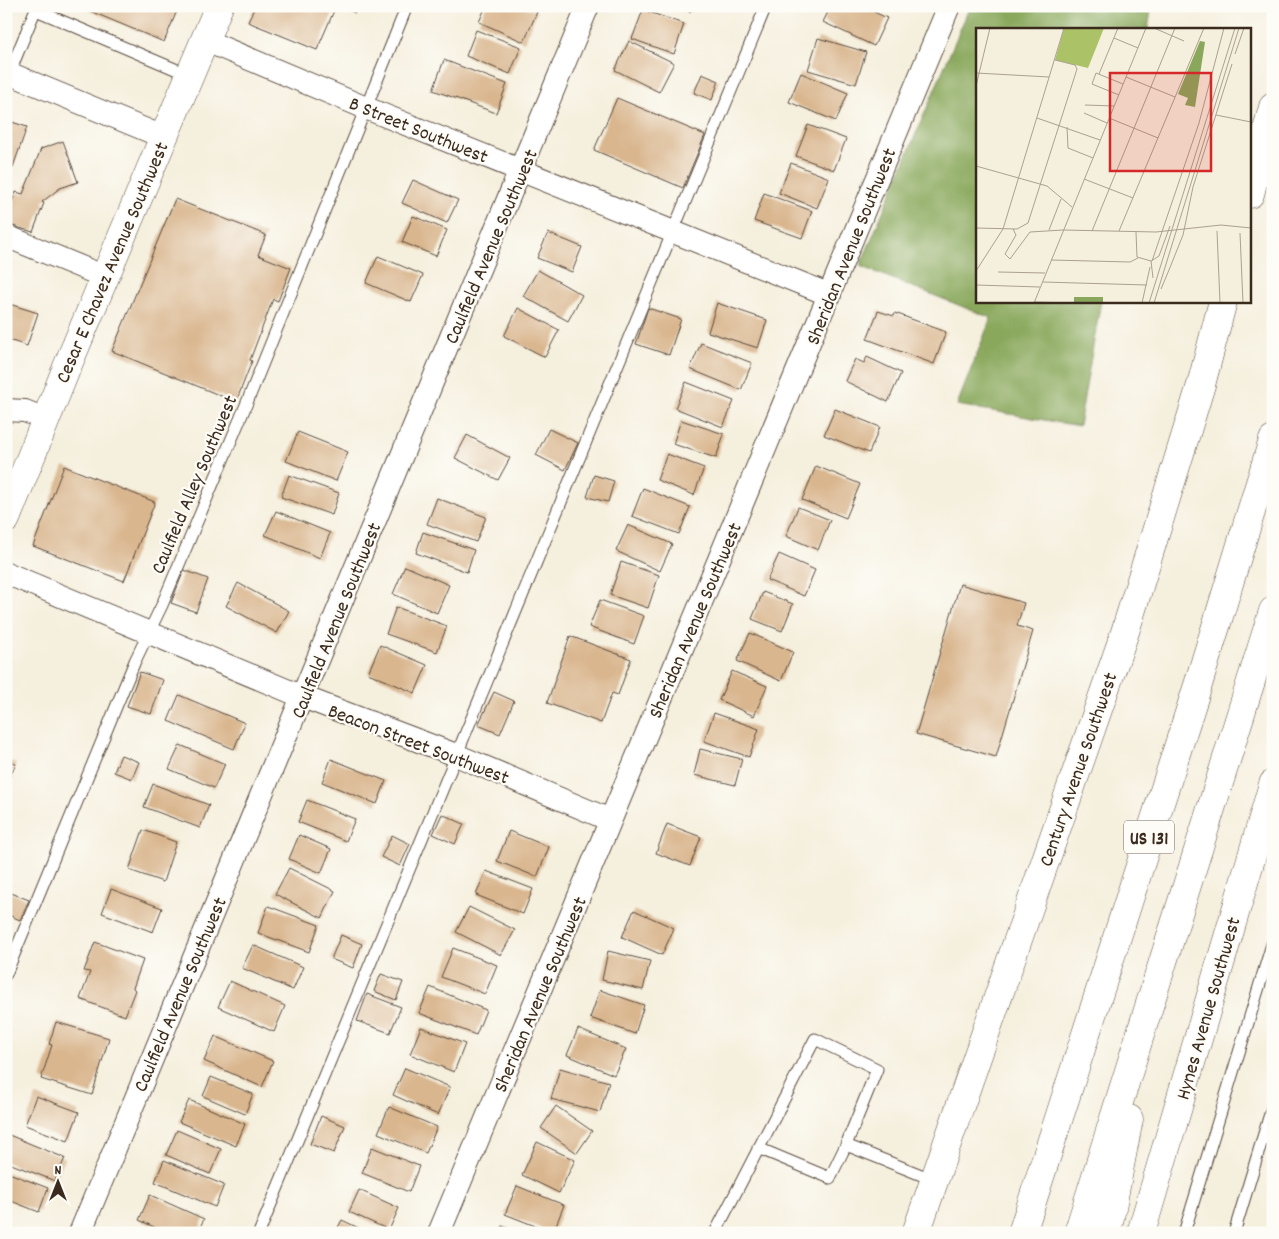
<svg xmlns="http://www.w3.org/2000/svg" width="1279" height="1239" font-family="Dekko,sans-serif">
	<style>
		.forest { fill: #89a85c; stroke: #62693d }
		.building { fill: #d9b68e }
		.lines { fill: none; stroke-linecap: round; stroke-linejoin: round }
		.service-casing { stroke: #57483b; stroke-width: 13 }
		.minor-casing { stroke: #57483b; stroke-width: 24 }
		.tertiary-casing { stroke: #57483b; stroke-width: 29 }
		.secondary-casing { stroke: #57483b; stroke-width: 29 }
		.motorway-casing { stroke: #57483b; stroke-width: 29 }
		.service { stroke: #fff; stroke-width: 11 }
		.minor { stroke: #fff; stroke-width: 22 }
		.tertiary { stroke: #fff; stroke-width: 28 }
		.secondary { stroke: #fff; stroke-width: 28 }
		.motorway { stroke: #fff; stroke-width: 28 }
		.labels { text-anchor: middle; stroke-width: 4.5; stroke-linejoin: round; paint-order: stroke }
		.shield { fill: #fdfcf7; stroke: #75695f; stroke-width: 1 }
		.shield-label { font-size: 19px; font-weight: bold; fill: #3b2a1e }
		.street-label { font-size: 20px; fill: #3b2a1e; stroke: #fdfcf7 }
		.inset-road { fill: none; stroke: #aba091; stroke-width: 1 }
		.view { fill: #d62828; fill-opacity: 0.15; stroke: #d62828; stroke-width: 2.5 }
		.inset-edge { fill: none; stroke: #3b2a1e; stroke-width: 2.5 }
	</style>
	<rect width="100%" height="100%" fill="#fdfcf7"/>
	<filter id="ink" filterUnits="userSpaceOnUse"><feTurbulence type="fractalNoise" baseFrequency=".02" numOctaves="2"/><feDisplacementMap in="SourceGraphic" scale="10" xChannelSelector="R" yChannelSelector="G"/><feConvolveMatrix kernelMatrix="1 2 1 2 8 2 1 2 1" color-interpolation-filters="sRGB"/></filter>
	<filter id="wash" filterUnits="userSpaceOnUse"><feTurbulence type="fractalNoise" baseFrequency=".0096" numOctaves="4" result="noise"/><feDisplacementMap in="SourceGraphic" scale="20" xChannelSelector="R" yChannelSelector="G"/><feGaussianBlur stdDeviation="1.12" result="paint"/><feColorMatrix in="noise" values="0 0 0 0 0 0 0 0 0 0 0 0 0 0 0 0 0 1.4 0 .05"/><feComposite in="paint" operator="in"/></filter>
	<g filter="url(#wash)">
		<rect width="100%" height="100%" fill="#f5efdd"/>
		<!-- forest -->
		<path class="forest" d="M970 6H1152L1148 29H978V301H1101L1079 426 957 405 991 318 860 266Z"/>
		<g id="blocks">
			<!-- building -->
			<path class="building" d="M78 6H179L164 42Z
				M255 6H336L317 50 248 22Z
				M340 6H358L355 13Z
				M486 6H523L537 12 524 42 479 22Z
				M678 6H692L690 12Z
				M831 6H861L887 18 874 46 823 22Z
				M643 10 684 24 674 54 632 39Z
				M476 30 521 47 510 74 466 56Z
				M818 38 866 52 856 84 808 70Z
				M629 41 674 63 659 92 615 70Z
				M444 60 507 84 496 113 433 90Z
				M801 73 848 93 836 121 789 102Z
				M702 74 719 81 712 100 694 93Z
				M617 98 705 135 683 188 594 150Z
				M6 120 27 127 13 167 6 165Z
				M808 125 846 139 834 170 796 156Z
				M63 141 78 182 60 188 42 202 44 203 33 232 6 224V216L16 192 23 194 41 149Z
				M791 163 829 178 817 208 779 193Z
				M413 180 458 200 447 223 402 203Z
				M764 193 812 211 802 238 754 221Z
				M175 199 266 235 258 255 291 268 278 301 273 299 250 360 252 361 236 402 112 351Z
				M413 216 447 230 436 256 402 242Z
				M548 233 582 247 572 272 537 258Z
				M378 256 423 275 411 302 366 283Z
				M538 270 582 295 568 321 523 296Z
				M6 303 38 313 27 346 6 339Z
				M717 303 767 320 758 348 708 332Z
				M518 308 559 330 545 357 504 336Z
				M648 308 681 319 669 355 636 344Z
				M878 311 894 316 895 313 946 332 934 364 867 339Z
				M701 343 752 363 741 390 690 369Z
				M867 357 901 373 888 402 845 381 855 359 864 363Z
				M686 382 734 401 723 427 675 408Z
				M835 409 880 427 869 453 824 435Z
				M681 420 724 434 716 458 673 444Z
				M549 429 578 443 565 470 536 455Z
				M298 432 348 452 336 481 286 461Z
				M467 435 510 458 498 480 455 458Z
				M667 454 704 468 694 495 657 480Z
				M64 466 155 502 124 581 33 546Z
				M816 466 860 484 846 518 802 500Z
				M289 475 339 493 332 515 281 497Z
				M594 475 614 481 608 502 587 497Z
				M643 488 690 507 679 534 632 516Z
				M437 498 486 517 476 542 427 524Z
				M798 507 830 520 818 550 786 536Z
				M276 511 330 533 320 558 265 535Z
				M628 525 672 544 660 571 616 551Z
				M423 532 474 550 467 572 416 553Z
				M779 554 815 570 804 596 767 580Z
				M621 562 659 575 648 608 610 595Z
				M405 566 449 585 437 613 393 594Z
				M184 570 208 579 196 612 171 603Z
				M238 583 289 611 277 633 226 606Z
				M960 584 1024 603 1017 626 1033 631 996 757 916 734Z
				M763 592 793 604 782 631 752 619Z
				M600 600 644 616 634 644 589 627Z
				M396 607 447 626 437 652 386 634Z
				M750 633 793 652 781 681 737 661Z
				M570 636 631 659 618 695 612 693 601 723 547 703Z
				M380 645 427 665 415 693 368 673Z
				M732 671 767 686 754 716 719 700Z
				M140 672 163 680 151 714 127 706Z
				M494 692 514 701 500 734 478 725Z
				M179 695 245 723 234 749 168 721Z
				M714 713 759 729 749 757 704 741Z
				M180 745 225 764 214 788 169 769Z
				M700 749 742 759 735 785 694 775Z
				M121 755 139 762 132 779 114 772Z
				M6 759 16 764 6 785Z
				M331 759 386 781 377 804 322 782Z
				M153 784 209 805 200 828 144 807Z
				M307 800 355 819 346 841 298 822Z
				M442 814 464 824 455 844 433 834Z
				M667 824 701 837 690 866 656 853Z
				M143 830 176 842 163 882 129 870Z
				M509 831 549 847 537 877 497 861Z
				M299 835 331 849 321 873 289 859Z
				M392 835 410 844 400 866 381 857Z
				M289 868 335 891 322 918 275 894Z
				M486 871 533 889 523 914 476 895Z
				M111 889 162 908 153 932 102 913Z
				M6 891 29 900 20 920 6 914Z
				M268 906 319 925 309 952 258 933Z
				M469 907 515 930 501 955 456 932Z
				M634 910 674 928 662 955 622 937Z
				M341 935 362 944 353 968 331 959Z
				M95 942 143 960 133 988 135 990 125 1016 80 999 90 972 84 971Z
				M253 945 303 967 293 990 242 968Z
				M453 948 497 965 485 994 441 977Z
				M608 951 650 961 643 990 602 980Z
				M381 974 403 982 396 1000 374 991Z
				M230 981 285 1006 274 1032 218 1007Z
				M430 987 486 1010 476 1035 419 1013Z
				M600 990 644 1005 635 1034 590 1018Z
				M367 994 401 1007 390 1033 357 1021Z
				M56 1022 109 1038 92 1095 41 1079 52 1045 49 1044Z
				M421 1027 465 1044 454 1072 410 1054Z
				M578 1029 626 1049 614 1075 567 1055Z
				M215 1036 273 1061 262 1087 204 1061Z
				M405 1068 450 1087 438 1115 393 1095Z
				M560 1068 609 1082 600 1112 551 1099Z
				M211 1077 253 1094 245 1114 203 1096Z
				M36 1096 79 1112 68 1141 25 1125Z
				M189 1100 245 1124 236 1146 179 1122Z
				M556 1106 592 1131 577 1153 541 1128Z
				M389 1107 437 1127 426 1153 378 1133Z
				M321 1116 345 1126 334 1153 310 1144Z
				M177 1130 221 1149 210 1174 166 1155Z
				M9 1135 65 1158 55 1181 6 1162V1142Z
				M537 1142 575 1160 559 1193 522 1175Z
				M372 1147 419 1166 409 1192 362 1173Z
				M164 1160 224 1185 215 1207 155 1182Z
				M6 1172 48 1188 39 1212 6 1199Z
				M517 1186 564 1205 553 1233 505 1214Z
				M359 1190 399 1208 389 1230 349 1212Z
				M150 1195 204 1219 197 1233H167L139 1220Z
				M342 1220 369 1233H335Z
				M502 1226 520 1233H499Z"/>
		</g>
	</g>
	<g filter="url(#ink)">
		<use href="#blocks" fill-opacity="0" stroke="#57483b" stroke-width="1"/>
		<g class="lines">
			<defs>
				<path id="service" d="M36 10 189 75
					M9 74 37 6
					M6 974 135 661 162 605 246 405 407 6
					M758 1148 830 1178 846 1145
					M259 1233 766 6
					M715 1233 815 1039 877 1069 846 1145 934 1180
					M1184 1233 1273 941
					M1234 1233 1273 1104"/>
				<path id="minor" d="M204 40 366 108 830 295
					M6 72 163 137
					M6 236 105 277
					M6 410 25 411 47 420
					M6 573 303 697 456 755 610 820
					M80 1233 588 6
					M439 1233 949 6"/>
				<path id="tertiary" d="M1250 194 1273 107
					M916 1233 1125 632 1201 385 1223 301
					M1141 1233 1273 784"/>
				<path id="secondary" d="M6 519 67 367 219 6"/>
				<path id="motorway" d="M1022 1233 1198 685 1273 440
					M1078 1233 1273 611
					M1107 1233 1129 1119"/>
			</defs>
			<!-- service casing -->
			<use href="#service" class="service-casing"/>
			<!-- minor casing -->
			<use href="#minor" class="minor-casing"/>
			<!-- tertiary casing -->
			<use href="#tertiary" class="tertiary-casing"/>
			<!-- secondary casing -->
			<use href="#secondary" class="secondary-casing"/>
			<!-- motorway casing -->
			<use href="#motorway" class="motorway-casing"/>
			<!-- service -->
			<use href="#service" class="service"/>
			<!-- minor -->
			<use href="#minor" class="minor"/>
			<!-- tertiary -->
			<use href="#tertiary" class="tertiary"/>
			<!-- secondary -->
			<use href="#secondary" class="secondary"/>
			<!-- motorway -->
			<use href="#motorway" class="motorway"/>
		</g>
	</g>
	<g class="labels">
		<!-- shield labels -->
		<rect class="shield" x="1124" y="820.5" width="50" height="33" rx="4"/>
		<g class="shield-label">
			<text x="1149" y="844">US 131</text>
		</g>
		<!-- street labels -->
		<g class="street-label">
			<text transform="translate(419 129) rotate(22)" y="7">B Street Southwest</text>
			<text transform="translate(490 246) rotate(-67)" y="7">Caulfield Avenue Southwest</text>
			<text transform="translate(850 246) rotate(-68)" y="7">Sheridan Avenue Southwest</text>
			<text transform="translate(111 262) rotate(-67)" y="7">Cesar E Chavez Avenue Southwest</text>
			<text transform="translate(193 484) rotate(-67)" y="7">Caulfield Alley Southwest</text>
			<text transform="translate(335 620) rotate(-68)" y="7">Caulfield Avenue Southwest</text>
			<text transform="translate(694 620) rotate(-67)" y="7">Sheridan Avenue Southwest</text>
			<text transform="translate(419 743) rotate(21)" y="7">Beacon Street Southwest</text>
			<text transform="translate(1077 769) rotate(-71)" y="7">Century Avenue Southwest</text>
			<text transform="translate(179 994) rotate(-67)" y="7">Caulfield Avenue Southwest</text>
			<text transform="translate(539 994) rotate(-67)" y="7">Sheridan Avenue Southwest</text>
			<text transform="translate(1207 1008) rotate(-74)" y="7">Hynes Avenue Southwest</text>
		</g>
	</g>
	<!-- overview -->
	<g transform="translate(976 28)">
		<rect width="275" height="275" fill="#f5efdd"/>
		<path d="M88 0H128L112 40 79 32Z" fill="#acc267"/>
		<path d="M224 13 229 14 219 79 209 77 212 70 202 66ZM98 269H127V275H98Z" fill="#89a85c"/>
		<path class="inset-road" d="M178 0 208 13M138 10 162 20M259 26 268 0M0 45 73 49M123 46 142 0M150 49 199 69M0 58 14 0M143 67 116 56 120 45 147 56M109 77 138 78M108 85 131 95M240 87 275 94M61 90 124 112M133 90 182 110M91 99 92 120 117 130M0 138 71 158 96 179M108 151 157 170M217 159 256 36M0 200 41 201 52 195 101 41 99 37 79 32M37 201 40 207 29 226 34 231 54 204 87 202M73 202 85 171M87 202 180 204 245 197 275 200M116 203 199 0M143 203 228 0M241 203 244 275M160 204 161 229 175 233M264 205 267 275M75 232 154 234 162 230M176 233 223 95 248 0M193 242 207 207 217 159M0 243 27 201 88 0M22 244 69 245M177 250 175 233 183 228 194 198M67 254 171 257M0 257 64 259M185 261 193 242M58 274 96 275M58 275 170 0M166 275 174 239M173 275 259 0M178 275 263 0"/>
		<path class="view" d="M134 45H235V143H134Z"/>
		<rect width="275" height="275" class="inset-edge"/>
	</g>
	<!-- margin -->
	<rect width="1279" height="1239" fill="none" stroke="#fdfcf7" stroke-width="25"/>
	<!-- north arrow -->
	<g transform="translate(58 1182)" stroke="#fdfcf7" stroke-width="4" paint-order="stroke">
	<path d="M0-4L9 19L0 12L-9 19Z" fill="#3b2a1e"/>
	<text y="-8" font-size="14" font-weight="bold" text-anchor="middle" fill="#3b2a1e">N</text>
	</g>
</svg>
